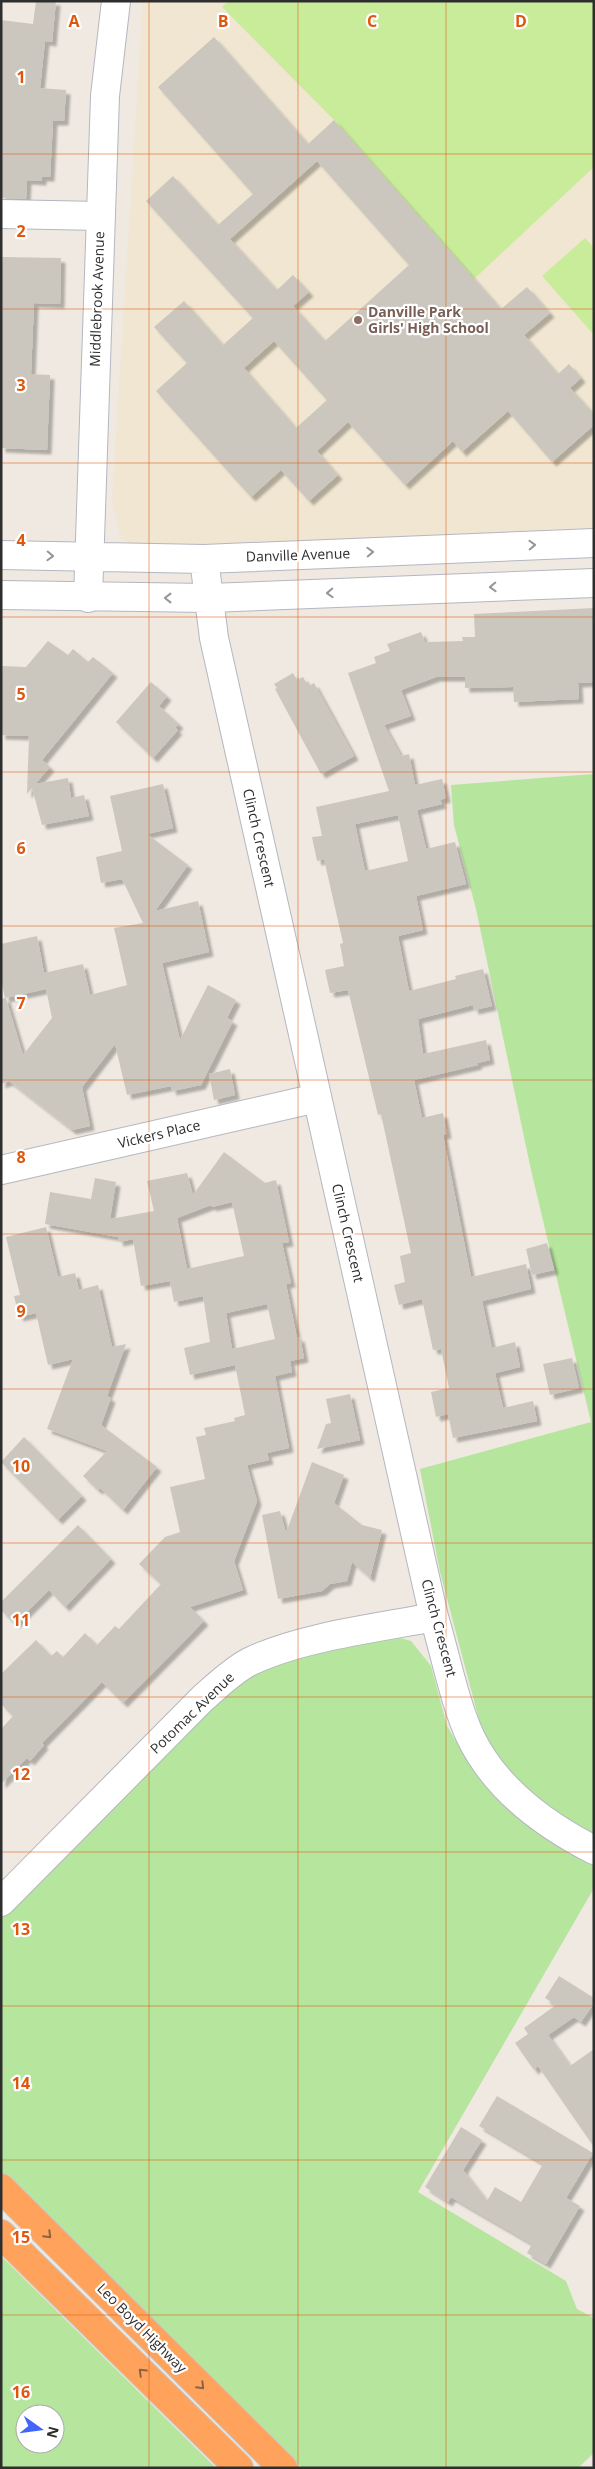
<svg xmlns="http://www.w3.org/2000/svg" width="595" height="2469" font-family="'Open Sans',sans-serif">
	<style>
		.education { fill: #f0e6d1 }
		.green { fill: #b6e59e; fill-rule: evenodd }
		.pitch { fill: #c9ec9a }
		.building { fill: #cbc7bf; fill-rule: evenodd; filter: url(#shadow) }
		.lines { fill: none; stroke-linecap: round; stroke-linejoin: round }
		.minor-casing { stroke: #b4b7c1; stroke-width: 30 }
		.highway-casing { stroke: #c9c9c9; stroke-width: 30 }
		.minor { stroke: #fff; stroke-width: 28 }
		.highway { stroke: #ffa35c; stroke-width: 28 }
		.oneway { stroke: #969696 }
		.oneway2 { stroke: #8c6343 }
		.grid { fill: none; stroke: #df570e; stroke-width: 1; stroke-opacity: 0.55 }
		.education-dot { fill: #8d6e63; stroke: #fff; stroke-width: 2 }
		.labels { text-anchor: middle; stroke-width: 4.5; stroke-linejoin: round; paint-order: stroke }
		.street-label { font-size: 14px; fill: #2e2e2e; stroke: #fff }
		.education-label { font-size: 14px; font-weight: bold; fill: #785e54; stroke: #fff; text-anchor: start }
		.grid-label { font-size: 16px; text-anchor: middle; font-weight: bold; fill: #df570e; stroke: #fff; stroke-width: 4.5; stroke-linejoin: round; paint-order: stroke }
	</style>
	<defs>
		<filter id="shadow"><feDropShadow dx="4.5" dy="4.5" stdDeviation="1" flood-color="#0004"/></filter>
	</defs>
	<rect width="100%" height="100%" fill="#efe9e1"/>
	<!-- education -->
	<path class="education" d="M143 1H594V527L147 552 121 539 112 501Z"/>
	<!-- green -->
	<path class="green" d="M594 774V1836L533 1797 505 1765 482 1731 440 1572 420 1469 591 1422 531 1170 476 909 454 825 451 785Z
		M390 1635 411 1641 431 1666 447 1726 469 1763 496 1793 541 1835 594 1864V1888L418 2192 566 2281 577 2309 594 2318V2453L578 2468H302L1 2173V1919L217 1700 255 1670 324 1649Z
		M1 2256 216 2468H1ZM25 2414H55V2444H25Z"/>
	<!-- pitch -->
	<path class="pitch" d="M228 1H594V167L474 279 334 120 222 7Z
		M585 238 594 248V335L542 276Z"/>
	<!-- building -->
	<path class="building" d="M36 1H56L52 42 45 41 40 88 66 90 64 121H53L50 177H42V181L27 180 26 199 1 198V20L33 24Z
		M214 37 308 144 334 120 501 309 527 287 550 313 524 335 558 374 569 364 581 378 570 388 594 414V425L552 462 508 411 462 452 453 441 405 485 348 422 317 451 338 475 309 501 281 470 251 497 156 391 187 363 154 327 184 301 223 345 253 318 146 201 173 176 218 225 253 194 158 87ZM317 161 409 265 325 341 293 306 309 292 293 275 277 290 230 239ZM274 341 327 400 296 428 244 368Z
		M1 257 61 258 60 304 34 303 31 374 50 375 47 450 1 448Z
		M594 608V682L578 683 579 699 514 702 513 687 465 688V677H436L401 690 411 716 384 725 401 756 409 754 415 785 442 779 446 798 440 800 442 804 417 810 426 849 455 842 466 884 416 896 423 930 398 936 409 991 456 979 455 976 483 969 492 1006 474 1010 473 1005 418 1019 423 1054 486 1040 490 1060 477 1063 478 1065 414 1080 422 1118 443 1113 447 1134 443 1135 471 1277 526 1264 531 1289 482 1301 492 1348 515 1342 520 1367 495 1373 503 1408 533 1401 537 1421 453 1438 448 1414 436 1417 431 1392 449 1388 441 1349 433 1350 422 1299 399 1305 394 1285 405 1282 400 1256 411 1253 381 1114 378 1115 348 990 330 993 325 970 344 966 340 944 343 943 324 859 317 861 312 837 322 836 316 807 389 791 348 673 376 663 374 657 390 651 387 644 421 632 425 642 463 641 462 637H475L474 614ZM398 815 408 861 365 871 355 824Z
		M48 641 68 655 73 649 88 662 93 657 113 673 42 760 50 767 35 784 68 778 71 798 84 795 89 816 42 825 32 788 27 794 29 736 1 735V666L26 667Z
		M293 673 297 680 303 677 308 686 314 683 354 756 321 774 275 689 277 688 274 684Z
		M151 682 167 696 159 706 179 724 175 728 178 730 153 758 116 722Z
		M163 784 173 828 147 834 188 865 155 911 198 901 209 952 162 963 180 1040 208 985 236 1000 227 1018 233 1021 201 1085 172 1091 171 1086 127 1095 115 1044 82 1087 90 1126 72 1130 9 1081 1 1084V999L6 998 23 1055 52 1018 46 989 5 998 1 980V944L37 936 44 973 83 964 90 995 127 985 114 928 143 923 122 879 101 883 96 857 122 851 110 796Z
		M230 1069 235 1095 214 1100 209 1074Z
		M224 1152 265 1183 276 1180 289 1242 282 1243 291 1283 286 1284 297 1338 300 1337 304 1358 290 1361 292 1372 275 1376 289 1448 267 1453 269 1460 247 1465 257 1501 234 1561 243 1590 190 1607 204 1621 123 1703 102 1682 42 1743 44 1745 30 1761 27 1758 1 1784V1729L13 1716 1 1704V1674L36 1640 51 1656 57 1651 63 1657 85 1633 97 1645 115 1626 119 1629 161 1584 139 1564 165 1537 180 1532 170 1487 205 1479 196 1437 206 1435 204 1428 235 1421 234 1418 245 1415 235 1365 190 1375 184 1348 210 1342 203 1296 174 1302 170 1281 141 1286 133 1239 119 1242 118 1237 45 1224 50 1192 91 1199 95 1178 116 1182 110 1219 154 1211 147 1181 187 1173 193 1195ZM232 1202 244 1256 187 1269 177 1218 211 1205 212 1207ZM267 1304 275 1339 232 1349 226 1313Z
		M46 1227 58 1277 75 1273 79 1290 98 1285 112 1347 126 1344 107 1396 111 1398 101 1425 157 1467 123 1510 100 1488 98 1490 83 1476 107 1451 47 1429 73 1359 48 1365 36 1313 19 1317 14 1296 20 1295 6 1237Z
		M547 1243 554 1270 532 1275 526 1249Z
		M572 1358 579 1388 550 1395 543 1364Z
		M350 1394 360 1440 317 1449 326 1424 331 1423 326 1399Z
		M24 1437 82 1496 58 1520 1 1462Z
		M312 1462 344 1475 334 1503 362 1525 382 1530 370 1578 352 1562 347 1581 330 1584 322 1591 278 1599 262 1515 280 1511 286 1533Z
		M78 1525 111 1559 65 1607 49 1590 15 1624 1 1610V1602Z
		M559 1976 594 1998V2003L581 2022 574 2017 548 2035 570 2066 594 2049V2147L538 2066 534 2070 515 2043 528 2034 524 2028 556 2005 545 1998Z
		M497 2096 593 2153 566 2198 580 2206 546 2264 527 2253 532 2244 451 2197 448 2202 425 2187 461 2127 482 2140 463 2170 487 2201 495 2187 521 2202 543 2164 479 2126Z"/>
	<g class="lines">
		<defs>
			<path id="minor" d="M1 214 100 216
				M1 555 204 559 594 543
				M204 559 214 638 434 1617C445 1653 455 1705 471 1738 496 1789 545 1825 594 1850
				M1 595 209 598 594 583
				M88 598 105 96 116 1
				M1 1170 317 1098
				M1 1902 203 1698C218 1685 232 1671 249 1662 300 1637 377 1628 434 1617"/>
			<path id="highway" d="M1 2188 283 2468
				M1 2234 239 2468"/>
		</defs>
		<!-- minor casing -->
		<use href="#minor" class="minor-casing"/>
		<!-- highway casing -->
		<use href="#highway" class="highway-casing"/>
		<!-- minor -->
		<use href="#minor" class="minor"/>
		<!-- highway -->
		<use href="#highway" class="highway"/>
	</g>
	<!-- one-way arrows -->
	<defs><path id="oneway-chevron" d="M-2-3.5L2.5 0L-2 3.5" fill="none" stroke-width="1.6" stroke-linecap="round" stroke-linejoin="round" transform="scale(1.25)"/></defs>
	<g class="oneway">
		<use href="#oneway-chevron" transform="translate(532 545) rotate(-2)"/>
		<use href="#oneway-chevron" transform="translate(370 552) rotate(-2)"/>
		<use href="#oneway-chevron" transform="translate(50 556) rotate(2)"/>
		<use href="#oneway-chevron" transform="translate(493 587) rotate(178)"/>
		<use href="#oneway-chevron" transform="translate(330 593) rotate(178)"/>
		<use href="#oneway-chevron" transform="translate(168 598) rotate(-180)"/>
	</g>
	<g class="oneway2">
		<use href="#oneway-chevron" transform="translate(48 2235) rotate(45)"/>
		<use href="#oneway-chevron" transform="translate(142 2372) rotate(-136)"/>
		<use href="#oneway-chevron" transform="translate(201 2386) rotate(45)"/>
	</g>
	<!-- grid -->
	<path class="grid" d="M149 1V2468M298 1V2468M446 1V2468M1 154H594M1 309H594M1 463H594M1 617H594M1 772H594M1 926H594M1 1080H594M1 1234H594M1 1389H594M1 1543H594M1 1697H594M1 1852H594M1 2006H594M1 2160H594M1 2315H594"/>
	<!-- markers -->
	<circle class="education-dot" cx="358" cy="320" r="5"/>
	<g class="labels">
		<!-- street labels -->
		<g class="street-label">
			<text transform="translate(97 299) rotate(-88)" y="5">Middlebrook Avenue</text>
			<text transform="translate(298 555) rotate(-2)" y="5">Danville Avenue</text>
			<text transform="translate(259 838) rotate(77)" y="5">Clinch Crescent</text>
			<text transform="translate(159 1134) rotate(-13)" y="5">Vickers Place</text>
			<text transform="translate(348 1233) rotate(77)" y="5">Clinch Crescent</text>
			<text transform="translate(439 1628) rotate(75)" y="5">Clinch Crescent</text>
			<text transform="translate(192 1713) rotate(-44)" y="5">Potomac Avenue</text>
			<text transform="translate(142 2328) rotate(45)" y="5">Leo Boyd Highway</text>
		</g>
		<!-- education labels -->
		<g class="education-label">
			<text x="368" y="317">Danville Park<tspan x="368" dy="16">Girls' High School</tspan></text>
		</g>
	</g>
	<g class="grid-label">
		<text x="74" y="27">A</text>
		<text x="223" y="27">B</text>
		<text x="372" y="27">C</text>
		<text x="521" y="27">D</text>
		<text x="21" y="83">1</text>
		<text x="21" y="237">2</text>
		<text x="21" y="391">3</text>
		<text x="21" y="546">4</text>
		<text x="21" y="700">5</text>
		<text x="21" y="854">6</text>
		<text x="21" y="1009">7</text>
		<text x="21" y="1163">8</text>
		<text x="21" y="1317">9</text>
		<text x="21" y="1472">10</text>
		<text x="21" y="1626">11</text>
		<text x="21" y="1780">12</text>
		<text x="21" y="1935">13</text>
		<text x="21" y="2089">14</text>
		<text x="21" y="2243">15</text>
		<text x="21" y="2398">16</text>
	</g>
	<!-- border -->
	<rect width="595" height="2469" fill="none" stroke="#2e2e2e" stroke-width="5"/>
	<!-- north arrow -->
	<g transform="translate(40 2429) rotate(104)"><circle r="24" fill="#ffffff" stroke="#ababab"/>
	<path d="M0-4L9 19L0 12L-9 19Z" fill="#4264fb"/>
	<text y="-8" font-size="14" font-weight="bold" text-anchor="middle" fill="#2e2e2e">N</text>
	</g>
</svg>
